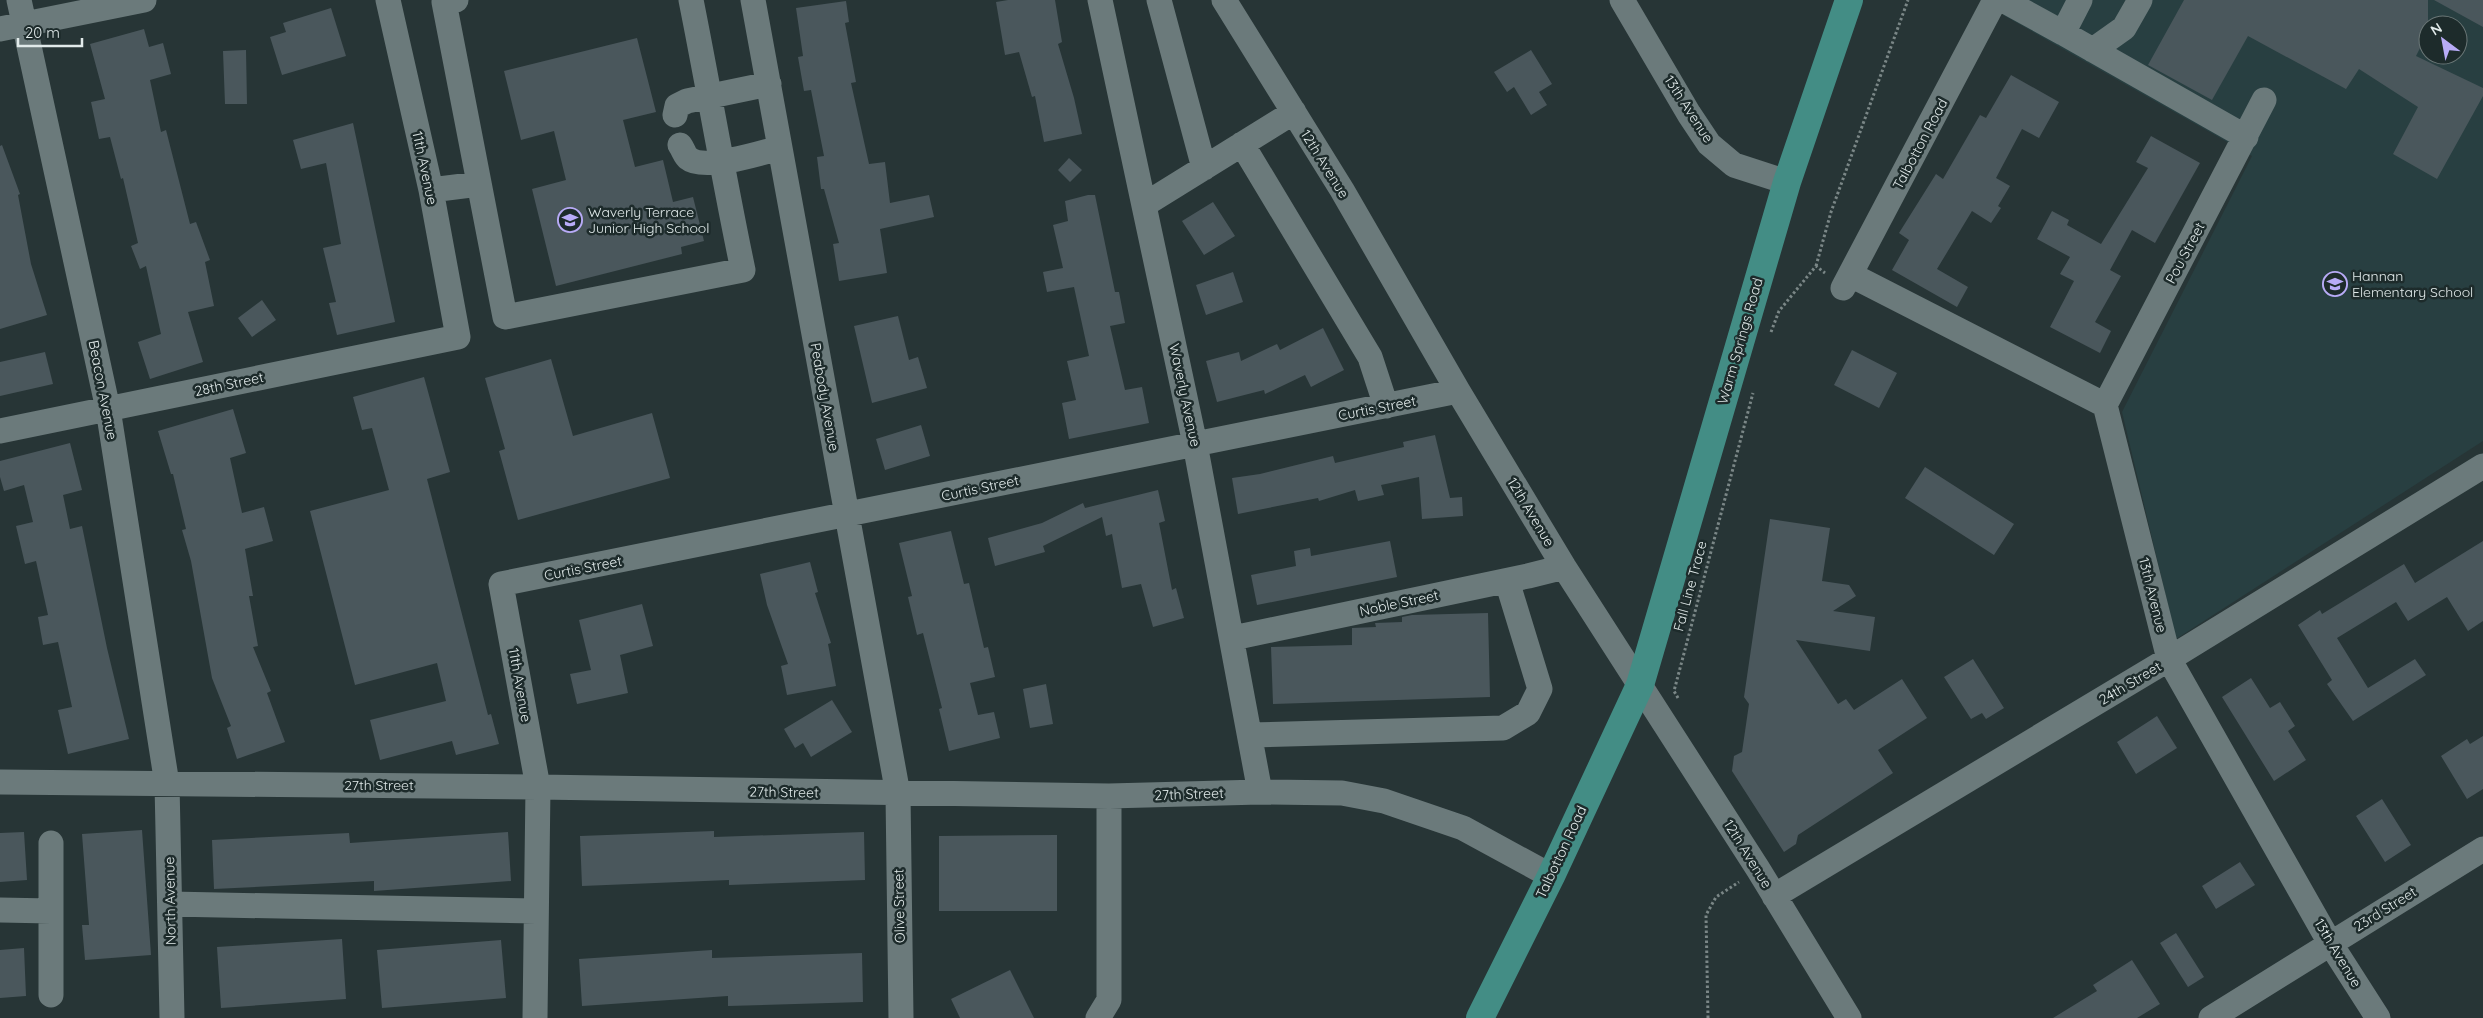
<svg xmlns="http://www.w3.org/2000/svg" width="2483" height="1018" font-family="Quicksand,sans-serif">
	<style>
		.built { fill: #283f41; fill-rule: evenodd }
		.building { fill: #4a575c }
		.lines { fill: none; stroke-linecap: round; stroke-linejoin: round }
		.path { stroke: #7b8787; stroke-width: 3; stroke-dasharray: 2.5 2.5; stroke-linecap: butt }
		.minor { stroke: #6b7a7b; stroke-width: 25 }
		.major { stroke: #438d85; stroke-width: 28 }
		.labels { text-anchor: middle; stroke-width: 5; stroke-linejoin: round; paint-order: stroke }
		.street-label { font-size: 14px; fill: #e1eaea; stroke: #1d2b2b }
		.poi-label { font-size: 14px; fill: #e1eaea; stroke: #1d2b2b; text-anchor: start }
	</style>
	<rect width="100%" height="100%" fill="#273536"/>
	<!-- built -->
	<path class="built" d="M2011 0H2483V441L2176 639 2122 412 2252 156 2003 15ZM2428 25H2458V55H2428Z"/>
	<!-- building -->
	<path class="building" d="M1008 0H1055L1062 42 1058 44 1074 98 1082 134 1044 142 1035 96 1032 97 1019 52 1005 55 996 2Z
		M2184 0H2428V32L2416 56 2483 88V96L2437 179 2393 154 2418 107 2359 69 2346 89 2248 36 2212 100 2148 65Z
		M2434 0H2483V27Z
		M846 1 849 22 845 23 856 82 851 83 869 164 885 162 890 203 929 195 934 217 880 229 887 273 839 281 833 244 839 243 824 189H821L817 157 824 156 811 90 804 91 798 57 803 56 796 8Z
		M331 8 346 56 282 75 270 37 286 32 283 23Z
		M144 29 149 47 163 43 171 74 150 80 161 132 166 130 190 224 196 222 210 260 205 262 214 306 188 312 203 362 150 379 138 342 161 334 146 266 140 269 131 246 138 243 123 178 121 179 110 137 99 139 91 102 105 99 90 44Z
		M637 38 656 112 623 120 635 167 663 160 673 202 693 197 704 241 681 247 682 254 556 286 532 189 566 180 554 131 521 140 504 71Z
		M246 50 247 104H225L223 51Z
		M1531 50 1552 84 1539 92 1547 105 1531 115 1514 87 1507 92 1494 72Z
		M2011 75 2059 102 2039 138 2022 129 1996 178 2010 186 1998 206 2001 208 1991 223 1972 211 1937 269 1968 287 1957 307 1892 270 1909 240 1899 233 1936 174 1943 179 1980 115 1986 118Z
		M353 123 395 322 337 335 329 303 336 302 323 248 341 244 326 163 301 169 293 140Z
		M2151 136 2200 163 2155 243 2132 230 2110 270 2121 276 2095 322 2111 331 2100 353 2050 327 2074 281 2060 274 2070 257 2037 239 2052 211 2069 220 2067 225 2101 244 2148 168 2136 162Z
		M2 145 20 194 18 195 31 264 47 315 0 329V146Z
		M1069 158 1082 170 1070 182 1058 170Z
		M1088 195H1095L1115 292H1119L1125 323 1110 326 1125 390 1142 387 1149 423 1069 439 1062 403 1076 400 1067 361 1089 356 1074 287 1047 292 1043 272 1063 268 1053 225 1068 221 1065 201Z
		M1213 202 1235 236 1204 255 1182 221Z
		M1233 272 1243 302 1206 315 1196 285Z
		M262 300 276 320 252 337 238 318Z
		M898 316 909 360 918 357 927 388 872 403 854 326Z
		M1323 328 1344 370 1311 387 1305 375 1265 394 1264 390 1217 402 1206 361 1239 352 1241 361 1277 344 1280 350Z
		M1852 350 1897 373 1879 408 1834 385Z
		M45 352 53 384 0 396V362Z
		M551 359 573 436 652 413 670 478 518 520 499 451 505 449 485 378Z
		M424 377 450 472 427 479 488 715 491 714 499 744 456 755 452 741 380 760 370 720 446 701 437 663 355 685 310 511 389 490 372 428 362 430 353 397Z
		M233 409 246 453 230 458 242 513 264 507 273 541 245 549 253 596H249L258 646 253 647 271 691 267 693 285 742 237 759 227 728 231 726 212 678 191 561 182 530 186 529 173 474H171L158 431Z
		M921 425 930 456 885 470 876 439Z
		M1435 435 1450 498 1462 497 1463 516 1422 519 1419 477 1381 485 1384 495 1358 501 1355 490 1319 501 1318 498 1238 514 1232 478 1260 474 1333 456 1335 463 1404 447 1403 442Z
		M70 443 82 490 63 495 70 529 82 526 107 648 129 739 68 754 58 710 72 707 58 642 43 645 38 617 48 615 36 561 25 564 16 526 33 522 24 485 4 491 0 477V461Z
		M1925 467 2014 524 1994 555 1905 498Z
		M1158 490 1165 521 1159 523 1172 590 1176 588 1184 618 1153 627 1141 584 1122 588 1112 534 1106 536 1102 517 1043 546 1045 552 995 566 988 538 1042 523 1083 503 1085 508Z
		M1770 519 1830 528 1822 581 1849 585 1856 596 1833 611 1875 617 1870 651 1796 640 1838 704 1846 699 1854 710 1902 679 1927 718 1878 750 1893 773 1798 835 1796 844 1784 852 1732 771 1734 756 1742 752 1749 704 1744 697Z
		M951 531 964 584 969 583 984 648 988 647 995 677 970 683 978 715 994 712 1000 738 949 751 939 709 942 708 923 633 917 635 908 597 912 596 899 543Z
		M1390 541 1397 577 1257 605 1251 575 1296 566 1294 551 1310 548 1311 556Z
		M2483 541V621L2468 631 2447 597 2408 621 2396 602 2337 638 2368 688 2415 659 2426 675 2353 721 2327 684 2332 680 2298 625 2320 610 2322 614 2404 564 2415 583Z
		M810 562 818 592 815 593 831 643 828 644 836 686 787 695 781 666 788 664 767 605 760 574Z
		M642 604 653 646 620 655 628 693 577 704 570 674 591 670 579 620Z
		M1488 613 1490 697 1273 704 1271 647 1352 645V628L1376 627 1375 623 1402 622V617L1412 615Z
		M1973 659 2004 708 1986 719 1982 713 1971 719 1944 677Z
		M2251 678 2270 708 2280 702 2295 726 2288 731 2306 760 2274 781 2222 697Z
		M1046 684 1053 724 1030 728 1023 689Z
		M832 700 852 732 811 757 803 743 795 748 784 729Z
		M2157 716 2177 748 2136 774 2117 742Z
		M2483 736V789L2467 799 2441 756 2467 739 2470 744Z
		M2382 799 2411 845 2385 862 2356 816Z
		M142 830 151 955 85 960 82 925H89L82 834Z
		M714 831V837L864 832 865 880 729 885V880L582 886 580 836Z
		M24 832 27 880 0 882V833Z
		M508 832 511 881 374 891V881L214 889 212 840 349 833 350 843Z
		M1057 835V911H939V836Z
		M2240 862 2255 885 2216 909 2202 886Z
		M2176 933 2204 977 2188 987 2160 943Z
		M342 939 346 999 221 1008 217 947Z
		M501 940 506 998 382 1008 377 950Z
		M24 948 26 996 0 998V950Z
		M712 950V958L862 953 863 1002 728 1006V996L582 1006 579 959Z
		M2132 960 2160 1004 2137 1018H2053L2097 991 2093 985Z
		M1010 970 1034 1018H960L951 999Z"/>
	<g class="lines">
		<!-- path -->
		<path class="path" d="M1816 266 1831 212 1908 0
			M1771 332 1779 311 1816 266 1825 273
			M1678 698 1674 691 1753 393
			M1708 1018 1706 915 1716 897 1739 882"/>
		<!-- minor -->
		<path class="minor" d="M19 0 108 409 167 784 172 1018
			M456 0 444 2 505 317 743 270C724 180 709 90 691 0
			M753 0 898 794 901 1018
			M1100 0 1195 444 1260 792
			M1159 0 1204 168
			M1224 0 1342 190 1458 391 1564 567 1758 869 1849 1018
			M1622 0 1689 114 1709 144 1734 165 1787 182
			M2003 0 2063 33
			M2080 0 2063 33 2246 137
			M0 29 144 0
			M2093 50 2124 28 2140 0
			M675 115 677 106 687 101 769 84
			M1242 144 1370 357 1386 406
			M680 145C683 149 685 156 688 158 703 171 761 153 779 148
			M431 190 479 184
			M1144 205 1294 112
			M1851 275 2105 405 2169 659 2330 943 2378 1018
			M1843 288 1995 0
			M2105 405 2264 100
			M0 431 458 337 431 190 388 0
			M1233 638 1528 576 1564 567
			M1250 735 1503 728 1528 713 1540 689 1507 581
			M0 782 538 787 1109 796 1260 792 1342 793 1384 801 1463 828 1551 876
			M51 843V995
			M1774 896 2169 659 2483 466
			M170 904 536 911
			M0 910 51 911
			M535 1018 538 787 501 584 1458 391
			M1098 1018 1109 1000V796
			M2211 1018 2483 849"/>
		<!-- major -->
		<path class="major" d="M1480 1018 1551 876 1640 685 1787 182 1849 0"/>
	</g>
	<!-- icons -->
	<defs>
		<symbol id="school-ring" viewBox="-11 -11 22 22"><circle r="9.5" fill="#1d2b2b" stroke="#b8abf7" stroke-width="1.5"/><path d="M0-5L7-2L0 1L-7-2ZM-4 1L0 2.5L4 1V4Q0 6-4 4Z" fill="#b8abf7"/></symbol>
	</defs>
	<g fill-rule="evenodd">
		<use href="#school-ring" x="556" y="206" width="28" height="28"/>
		<use href="#school-ring" x="2321" y="270" width="28" height="28"/>
	</g>
	<g class="labels">
		<!-- street labels -->
		<g class="street-label">
			<text transform="translate(1689 109) rotate(57)" y="5">13th Avenue</text>
			<text transform="translate(1920 144) rotate(-62)" y="5">Talbotton Road</text>
			<text transform="translate(1325 164) rotate(58)" y="5">12th Avenue</text>
			<text transform="translate(425 168) rotate(78)" y="5">11th Avenue</text>
			<text transform="translate(2185 253) rotate(-62)" y="5">Pou Street</text>
			<text transform="translate(1740 341) rotate(-74)" y="5">Warm Springs Road</text>
			<text transform="translate(229 384) rotate(-12)" y="5">28th Street</text>
			<text transform="translate(103 390) rotate(79)" y="5">Beacon Avenue</text>
			<text transform="translate(1185 395) rotate(78)" y="5">Waverly Avenue</text>
			<text transform="translate(825 397) rotate(80)" y="5">Peabody Avenue</text>
			<text transform="translate(1377 408) rotate(-11)" y="5">Curtis Street</text>
			<text transform="translate(980 488) rotate(-12)" y="5">Curtis Street</text>
			<text transform="translate(1531 512) rotate(59)" y="5">12th Avenue</text>
			<text transform="translate(583 568) rotate(-11)" y="5">Curtis Street</text>
			<text transform="translate(1690 586) rotate(-75)" y="5">Fall Line Trace</text>
			<text transform="translate(2153 595) rotate(76)" y="5">13th Avenue</text>
			<text transform="translate(1399 603) rotate(-12)" y="5">Noble Street</text>
			<text transform="translate(2130 683) rotate(-31)" y="5">24th Street</text>
			<text transform="translate(520 685) rotate(80)" y="5">11th Avenue</text>
			<text x="379" y="790">27th Street</text>
			<text transform="translate(784 792) rotate(1)" y="5">27th Street</text>
			<text transform="translate(1189 794) rotate(-2)" y="5">27th Street</text>
			<text transform="translate(1561 852) rotate(-65)" y="5">Talbotton Road</text>
			<text transform="translate(1748 854) rotate(58)" y="5">12th Avenue</text>
			<text transform="translate(170 901) rotate(-91)" y="5">North Avenue</text>
			<text transform="translate(899 906) rotate(-91)" y="5">Olive Street</text>
			<text transform="translate(2385 909) rotate(-32)" y="5">23rd Street</text>
			<text transform="translate(2338 953) rotate(59)" y="5">13th Avenue</text>
		</g>
		<!-- poi labels -->
		<g class="poi-label">
			<text x="588" y="217">Waverly Terrace<tspan x="588" dy="16">Junior High School</tspan></text>
			<text x="2352" y="281">Hannan<tspan x="2352" dy="16">Elementary School</tspan></text>
		</g>
	</g>
	<!-- north arrow -->
	<g transform="translate(2443 40) rotate(328)"><circle r="24" fill="#1d2b2b" stroke="#6b7777"/>
	<path d="M0-4L9 19L0 12L-9 19Z" fill="#b8abf7"/>
	<text y="-8" font-size="14" font-weight="bold" text-anchor="middle" fill="#e1eaea">N</text>
	</g>
	<!-- scale -->
	<path d="M18 38v8h64v-8" fill="none" stroke="#e1eaea" stroke-width="2.5"/>
	<text x="25" y="38" font-size="15" fill="#e1eaea" stroke="#1d2b2b" stroke-width="4" paint-order="stroke">20 m</text>
</svg>
